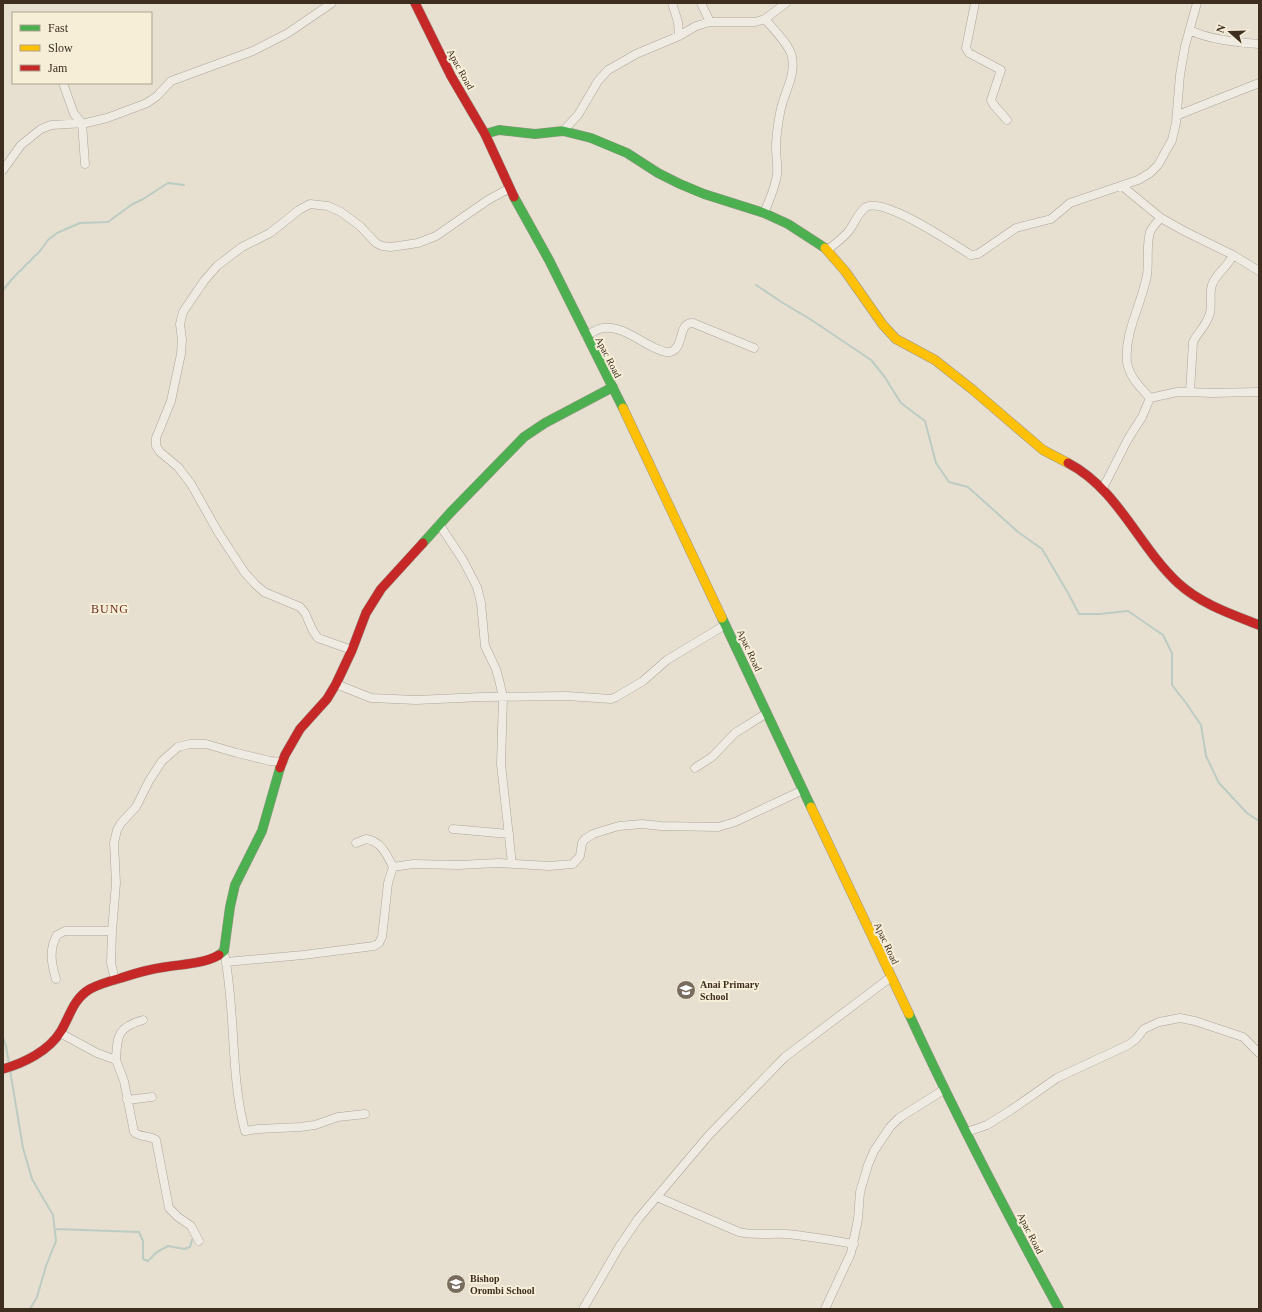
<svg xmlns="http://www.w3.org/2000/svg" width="1262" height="1312" font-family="Georgia,serif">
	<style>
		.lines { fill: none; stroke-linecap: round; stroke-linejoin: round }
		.stream { stroke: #bcccc2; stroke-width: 2 }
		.street-casing { stroke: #ada599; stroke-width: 9 }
		.fast-casing { stroke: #9c958a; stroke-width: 10 }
		.slow-casing { stroke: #9c958a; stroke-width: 10 }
		.jam-casing { stroke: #9c958a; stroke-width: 10 }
		.street { stroke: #efebe3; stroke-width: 8 }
		.fast { stroke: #4caf50; stroke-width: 9 }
		.slow { stroke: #ffc107; stroke-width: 9 }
		.jam { stroke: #c62828; stroke-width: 9 }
		.labels { text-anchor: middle; stroke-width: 4; stroke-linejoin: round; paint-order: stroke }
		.street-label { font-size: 10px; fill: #3d2e20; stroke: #f7eed8 }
		.poi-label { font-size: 10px; font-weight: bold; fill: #3d2e20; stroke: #f7eed8; text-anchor: start }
		.quarter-label { font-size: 12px; letter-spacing: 1px; fill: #6b2e1e; stroke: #f7eed8 }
	</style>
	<rect width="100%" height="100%" fill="#e7e0d1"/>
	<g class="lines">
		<!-- stream -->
		<path class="stream" d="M756 285 783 303 810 319 871 360 884 376 901 403 925 421 936 463 949 482 968 487 1018 532 1042 549 1068 593 1079 614H1099L1128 611 1163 635 1172 653V685L1186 703 1201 725 1206 756 1219 783 1247 813 1259 821
			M3 290 13 278 40 251 48 240 57 233 80 223 108 222 131 205 143 199 168 183 184 185
			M3 1037 6 1046 9 1064
			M10 1070 23 1148 32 1179 53 1215 56 1241 46 1266 37 1297 30 1309
			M55 1229 139 1232 143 1241V1259L148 1261 157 1252 168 1246 184 1249 190 1247 192 1240"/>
		<defs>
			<path id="street" d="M672 3 678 22 679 36
				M701 3 710 22
				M975 3 966 48 969 53 1001 70 991 100 993 104 1007 120
				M1190 30C1206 39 1240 43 1259 44
				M63 83 74 114 82 123 85 164
				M1178 115 1259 83
				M563 131 578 115 598 81 608 70 617 65 636 54 679 36 696 26 710 22H755L765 19 786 3
				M3 170 21 145 41 129 51 125 86 123 107 118 147 103 157 96 171 81 253 51 288 33 332 3
				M1122 186 1161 218C1157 222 1152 227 1150 232 1146 246 1149 261 1147 275 1142 304 1124 332 1127 362 1129 377 1141 388 1150 398
				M764 213C769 201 775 188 777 175 778 166 776 156 776 147 776 136 778 124 780 113 783 94 796 77 792 57 790 45 773 29 765 19
				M1161 218 1184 231 1233 255 1259 271
				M828 250C834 244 842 239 848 232 854 225 858 212 866 207 885 197 953 244 971 255L978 254 1016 228 1051 219 1070 203 1138 180 1150 173 1158 165 1172 140 1176 123 1180 75 1185 46 1197 3
				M586 336C591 333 597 329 603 328 621 325 639 341 655 348 660 350 665 353 670 352 685 349 677 322 693 323L754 348
				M1190 392 1193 342C1199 330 1206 327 1210 313 1212 304 1209 294 1212 285 1216 273 1228 267 1233 255
				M1103 488 1128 439 1142 417 1150 398 1177 392H1190L1210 393 1259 392
				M439 524 463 560 477 587 481 603 485 646 496 669 500 684 503 697 501 764 512 864
				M352 650 318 638 313 631 305 613 300 607 264 592 256 585 245 573 218 532 191 484 178 467 160 452 156 446V438L171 401 181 354 182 340 180 324 183 312 204 281 217 266 242 247 270 233 299 210 310 204 328 206 341 212 360 226 376 243 382 246 391 247 418 243 436 236 488 200 510 188
				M336 684 371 698 416 700 482 697 567 696 611 699 616 697 643 681 667 660 725 625
				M695 768 712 757 735 733 767 713
				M453 829 509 834
				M356 843 366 839C381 841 387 855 393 867
				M225 957C236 1015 230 1074 245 1131L258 1129 300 1127 315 1125 338 1117 365 1114
				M226 962 303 955 374 946 379 943 382 937 388 883 393 867 413 864 459 865 498 863 549 866 573 864 580 856 582 843 585 839 593 834 602 831 619 826 642 824 661 826 718 827 735 822 803 790
				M56 979C51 963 49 949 57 935L65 931H112
				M115 980 111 963 112 931 116 883 114 843 117 830 121 823 136 807 149 781 162 761 178 747 190 744H206L237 753 270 761 282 762
				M60 1033 97 1053 116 1060 124 1081 134 1132C140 1138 150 1135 156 1140L169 1208 178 1217 191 1226 199 1241
				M116 1060C117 1035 118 1027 143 1020
				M127 1100 152 1097
				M967 1132 987 1125 1011 1110 1057 1078 1128 1045 1136 1039 1144 1029 1159 1022 1180 1018 1195 1021 1243 1037 1259 1053
				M657 1197 739 1232C754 1236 771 1233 786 1234 809 1236 831 1240 854 1244
				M583 1309 619 1247 638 1219 709 1135 785 1057 891 977
				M825 1309 851 1253 858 1219 860 1192 868 1165 874 1151 890 1127 899 1118 945 1089"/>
			<path id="fast" d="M485 134 499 130 535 134 563 131 591 138 627 153 658 173 680 184 704 194 764 213 788 224 825 248
				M514 197 549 260 623 408
				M423 543 450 513 524 437 545 423 613 387
				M722 618 811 807
				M219 955 224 951 230 907 235 885 262 831 280 768
				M909 1014C955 1114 1006 1212 1059 1309"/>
			<path id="slow" d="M825 248 845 271 883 325 896 339 935 360 973 390 1043 450 1068 463
				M623 408 722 618
				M811 807 909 1014"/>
			<path id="jam" d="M415 3 451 76 485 134 514 197
				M1068 463C1118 489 1139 547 1178 583 1201 604 1231 614 1259 625
				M280 768 285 755 300 729 327 699 336 684 352 650 366 613 381 589 423 543
				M3 1069C24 1063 49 1051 61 1031 70 1016 73 999 90 989 99 984 110 981 121 978 136 973 150 969 165 967 183 964 203 964 219 955"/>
		</defs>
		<!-- street casing -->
		<use href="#street" class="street-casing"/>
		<!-- fast casing -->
		<use href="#fast" class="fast-casing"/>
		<!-- slow casing -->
		<use href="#slow" class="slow-casing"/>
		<!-- jam casing -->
		<use href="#jam" class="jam-casing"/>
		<!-- street -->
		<use href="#street" class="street"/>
		<!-- fast -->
		<use href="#fast" class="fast"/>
		<!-- slow -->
		<use href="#slow" class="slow"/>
		<!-- jam -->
		<use href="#jam" class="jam"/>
	</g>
	<!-- icons -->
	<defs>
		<symbol id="school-disc" viewBox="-11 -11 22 22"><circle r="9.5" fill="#786c5e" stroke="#f7eed8"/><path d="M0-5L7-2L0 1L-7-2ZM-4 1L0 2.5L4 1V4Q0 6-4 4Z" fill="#fff"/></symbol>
	</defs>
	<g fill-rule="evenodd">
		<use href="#school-disc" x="675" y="979" width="22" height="22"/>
		<use href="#school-disc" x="445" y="1273" width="22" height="22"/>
	</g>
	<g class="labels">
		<!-- street labels -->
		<g class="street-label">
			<text transform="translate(461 69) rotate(61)" y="4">Apac Road</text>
			<text transform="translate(609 357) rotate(63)" y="4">Apac Road</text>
			<text transform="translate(750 650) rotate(65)" y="4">Apac Road</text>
			<text transform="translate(887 943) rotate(65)" y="4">Apac Road</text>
			<text transform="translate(1031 1233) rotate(63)" y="4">Apac Road</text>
		</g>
		<!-- poi labels -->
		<g class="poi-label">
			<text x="700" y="988">Anai Primary<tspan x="700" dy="12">School</tspan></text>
			<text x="470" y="1282">Bishop<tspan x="470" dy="12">Orombi School</tspan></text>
		</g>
		<!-- quarter labels -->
		<g class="quarter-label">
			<text x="110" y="613">BUNG</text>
		</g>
	</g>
	<!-- border -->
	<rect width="1262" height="1312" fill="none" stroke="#3d2e20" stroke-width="8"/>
	<!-- legend -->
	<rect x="12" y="12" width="140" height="72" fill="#f7eed8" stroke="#ada18e"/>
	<rect x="20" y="25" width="20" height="6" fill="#4caf50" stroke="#ada18e"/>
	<text x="48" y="32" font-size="12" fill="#3d2e20">Fast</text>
	<rect x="20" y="45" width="20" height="6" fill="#ffc107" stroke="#ada18e"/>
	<text x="48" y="52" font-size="12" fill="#3d2e20">Slow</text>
	<rect x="20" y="65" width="20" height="6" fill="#c62828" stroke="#ada18e"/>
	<text x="48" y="72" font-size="12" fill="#3d2e20">Jam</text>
	<!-- north arrow -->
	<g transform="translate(1230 32) rotate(290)" stroke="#f7eed8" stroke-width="3" paint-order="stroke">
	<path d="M0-3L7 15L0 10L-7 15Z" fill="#3d2e20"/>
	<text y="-6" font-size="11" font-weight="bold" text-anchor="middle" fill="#3d2e20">N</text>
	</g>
</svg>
